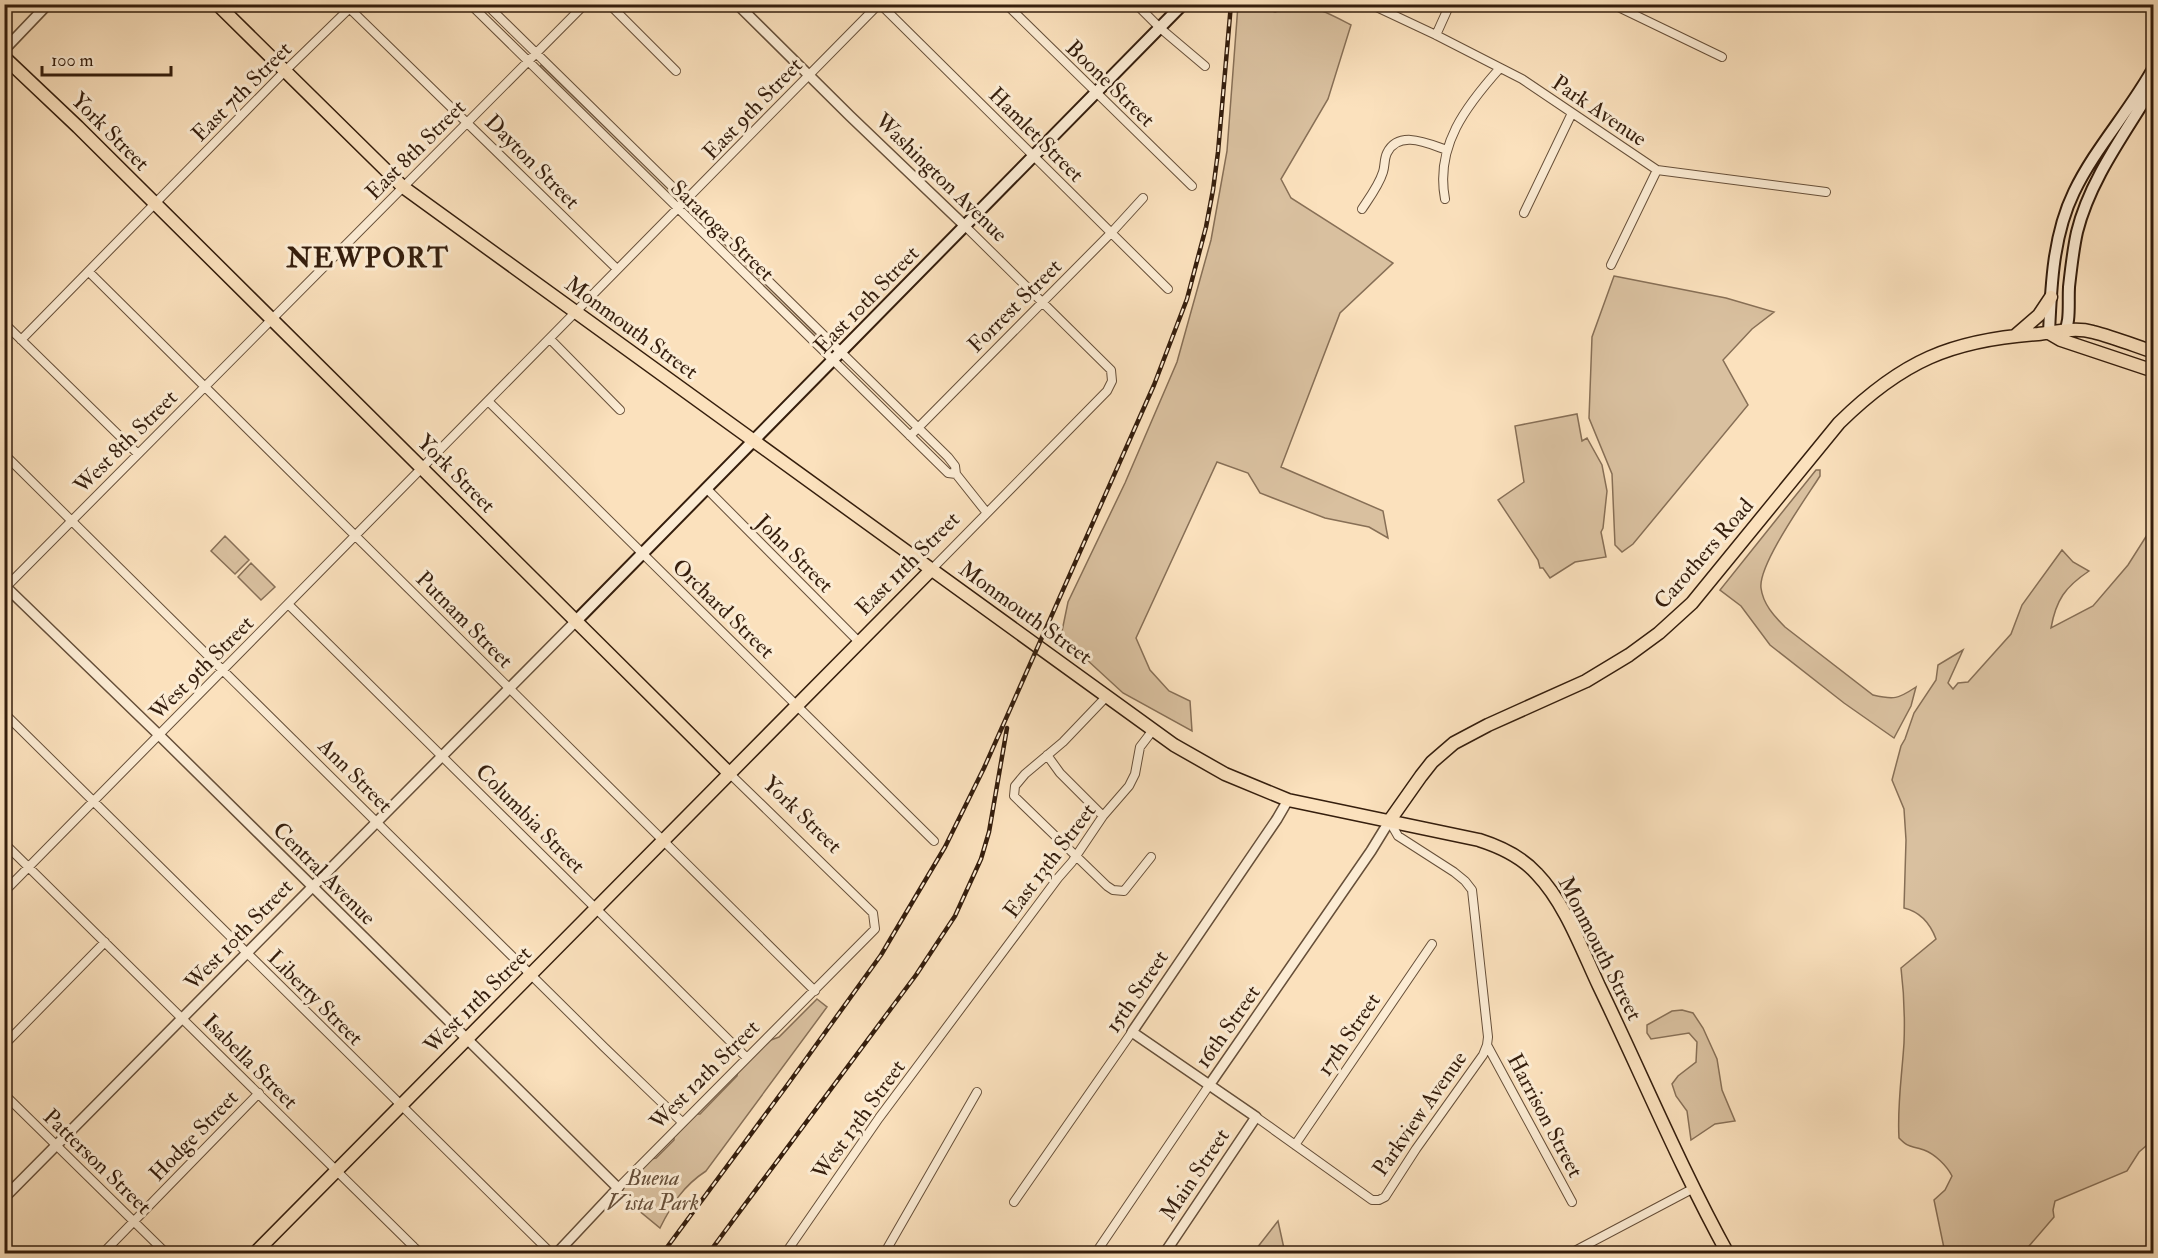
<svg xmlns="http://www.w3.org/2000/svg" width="2158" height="1258" font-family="'IM FELL Double Pica',serif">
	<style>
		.green { fill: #d9c09f; stroke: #876f56; stroke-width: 1.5 }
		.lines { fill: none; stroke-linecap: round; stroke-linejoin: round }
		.minor-casing { stroke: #664f39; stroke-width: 10 }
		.tertiary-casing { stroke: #664f39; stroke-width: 12 }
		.secondary-casing { stroke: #351e0d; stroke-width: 14 }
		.primary-casing { stroke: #351e0d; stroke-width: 15 }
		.minor { stroke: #fcecd4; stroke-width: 8 }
		.tertiary { stroke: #fcecd4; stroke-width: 9 }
		.secondary { stroke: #fcecd4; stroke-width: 10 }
		.primary { stroke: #fbe1bd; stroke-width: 12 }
		.rail-casing { stroke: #351e0d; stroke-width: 4.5 }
		.rail { stroke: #fcecd4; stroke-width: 2; stroke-dasharray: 7; stroke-linecap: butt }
		.labels { text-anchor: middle; stroke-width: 6; stroke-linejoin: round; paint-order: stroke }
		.street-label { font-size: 22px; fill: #351e0d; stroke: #fcecd4 }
		.park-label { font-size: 22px; font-style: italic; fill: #664f39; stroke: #fcecd4 }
		.district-label { font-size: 28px; font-weight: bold; letter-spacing: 1.5px; fill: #351e0d; stroke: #fcecd4 }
	</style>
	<rect width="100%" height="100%" fill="#fbe1bd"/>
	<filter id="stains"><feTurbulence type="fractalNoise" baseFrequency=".00333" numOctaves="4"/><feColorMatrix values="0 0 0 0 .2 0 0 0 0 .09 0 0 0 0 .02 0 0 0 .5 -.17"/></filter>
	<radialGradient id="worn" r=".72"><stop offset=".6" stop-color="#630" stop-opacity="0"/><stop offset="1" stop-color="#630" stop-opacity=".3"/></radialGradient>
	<!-- green -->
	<path class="green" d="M1238 5H1256L1275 12C1307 0 1322 10 1351 25L1328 99 1281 179 1291 198 1393 263 1340 313 1281 467 1383 511 1388 538 1369 527 1325 518 1260 493 1248 473 1217 462 1136 638 1150 670 1169 691 1190 701 1192 731 1123 693 1061 636 1068 602 1125 483 1177 362 1211 240 1227 151Z
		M541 65 670 190 672 194H668L540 67Z
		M694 215 699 218 824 342 825 346 693 218Z
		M1614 276 1726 298 1774 312 1752 329 1723 360 1748 405 1633 544 1622 552 1615 545 1612 474 1589 418 1592 337Z
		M1577 414 1582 441 1587 438 1602 465 1607 491 1603 528 1601 532 1606 557 1575 562 1550 578 1543 568H1540L1538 560 1498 500 1524 482 1515 426Z
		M1816 470H1820V476C1806 498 1758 565 1761 588 1763 604 1774 616 1785 627L1873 695C1894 700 1898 699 1916 687L1911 706 1894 738 1844 703 1770 645 1741 606 1720 590Z
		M2153 529V1140L2139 1152 2127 1171 2055 1201 2053 1210 2054 1217 2023 1253H1945L1934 1200 1945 1190 1952 1176C1947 1166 1935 1154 1924 1150 1910 1145 1910 1149 1899 1138 1897 1106 1902 1075 1904 1043 1905 1018 1904 993 1901 968L1936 939C1930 923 1921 912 1904 908L1906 840 1904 809 1892 780 1901 746 1905 739 1914 713 1936 680 1938 665 1963 650 1948 683 1953 689 1958 683 1968 682 2011 634 2022 605 2062 550 2073 562 2089 571C2065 587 2056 600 2051 628L2093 606 2128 565 2147 535Z
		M225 536 249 560 235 574 211 551Z
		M251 563 275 587 261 600 238 577Z
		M817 999 827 1007 706 1171C683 1186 672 1204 660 1228L620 1195 626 1183 651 1159 656 1158 674 1140V1134L694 1114H700L737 1076 738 1070 771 1040 779 1037Z
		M1682 1010 1693 1013 1703 1028 1717 1059 1722 1090 1735 1121 1715 1124 1691 1140 1687 1111 1676 1096 1672 1084 1678 1076 1696 1062 1697 1042 1689 1033 1651 1039 1647 1033V1025L1672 1011Z
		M1278 1221 1285 1253H1253Z"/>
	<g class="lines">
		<defs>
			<path id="minor" d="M345 4 617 269
				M470 4 948 473 956 474
				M486 4 948 457 955 466 956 474 987 513
				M609 4 676 71
				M880 4 1168 289
				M1006 4 1192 186
				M1136 4 1160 28 1205 66
				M1370 4 1436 35 1522 79 1657 170 1826 192
				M1612 4 1722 57
				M1436 35 1450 4
				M1445 199C1435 146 1466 106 1500 68
				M1362 209C1370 197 1379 185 1383 172 1385 166 1384 159 1387 153 1399 129 1429 144 1447 150
				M1524 213 1572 113
				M1611 265 1657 170
				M89 272 815 991
				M4 323 138 454
				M550 339 620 410
				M21 340 285 71 354 4
				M489 402 934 841
				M910 436 1112 232 1143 198
				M4 454 605 1048 682 1122
				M707 489 859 642
				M931 570 1107 391 1112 381 1111 370 965 226
				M4 589 585 4
				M289 605 747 1058
				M1107 696 1063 742 1025 774 1015 786 1014 796 1107 886 1113 890 1124 891 1151 857
				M4 713 552 1254
				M1047 755 1060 773 1103 816
				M4 843 421 1254
				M4 892 879 4
				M4 1045 105 942
				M1487 1045 1572 1202
				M4 1094 167 1254
				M1256 1117 1372 1200H1379L1385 1197 1416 1149 1483 1055 1487 1045 1488 1037 1472 890 1465 881 1454 872 1398 836 1390 822
				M1295 1145 1432 944
				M618 1188 875 929 873 913 729 773
				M1014 1202 1132 1032
				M102 1254 259 1093
				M405 1254 413 1246
				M785 1254 879 1118 1058 878 1072 862 1103 816 1129 786 1135 774 1140 747 1153 730
				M884 1254 977 1092
				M1095 1254 1210 1084
				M1569 1254 1694 1188"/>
			<path id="tertiary" d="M737 4 850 116 965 226
				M4 50 48 4
				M4 585 159 735 618 1188 556 1254
				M1210 1084 1371 851 1390 820
				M4 1198 576 621
				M1164 1254 1256 1117 1132 1032 1277 819 1288 800"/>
			<path id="secondary" d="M2049 333C2051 286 2053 235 2074 192 2095 148 2130 111 2154 67
				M2063 337C2071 321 2068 305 2069 287 2071 269 2073 250 2077 232 2090 179 2126 132 2154 85
				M576 621 1183 4"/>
			<path id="primary" d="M217 4 403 187 1174 745 1225 774 1288 800 1479 840C1501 847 1522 857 1537 874 1565 903 1582 950 1599 986 1642 1075 1680 1167 1728 1254
				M4 57 78 127 729 773
				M2049 333 2061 340 2154 371
				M2016 335 2039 315 2051 297
				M1390 820 1421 776 1432 762 1454 743 1488 725 1586 681 1629 655 1659 633 1692 603 1839 423C1902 361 1951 340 2038 334 2056 332 2075 327 2093 332 2113 337 2133 345 2154 352
				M254 1254 931 570"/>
		</defs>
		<!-- minor casing -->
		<use href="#minor" class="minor-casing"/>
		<!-- tertiary casing -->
		<use href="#tertiary" class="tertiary-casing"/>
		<!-- secondary casing -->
		<use href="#secondary" class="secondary-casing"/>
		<!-- primary casing -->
		<use href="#primary" class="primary-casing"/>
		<!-- minor -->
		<use href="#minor" class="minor"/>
		<!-- tertiary -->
		<use href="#tertiary" class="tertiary"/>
		<!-- secondary -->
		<use href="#secondary" class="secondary"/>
		<!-- primary -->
		<use href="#primary" class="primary"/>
		<defs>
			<path id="rail" d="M662 1254 788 1084 881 955 945 847 984 768 1154 385 1187 299 1206 227 1213 190 1218 152 1231 4
				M708 1254 916 975 955 916 981 859 989 832 1007 728"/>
		</defs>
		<!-- rail casing -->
		<use href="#rail" class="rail-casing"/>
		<!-- rail -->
		<use href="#rail" class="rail"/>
	</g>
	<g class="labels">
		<!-- street labels -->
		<g class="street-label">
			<text transform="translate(1111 83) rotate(44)" y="8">Boone Street</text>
			<text transform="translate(241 91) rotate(-45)" y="8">East 7th Street</text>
			<text transform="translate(752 108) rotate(-46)" y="8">East 9th Street</text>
			<text transform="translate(1600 110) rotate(34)" y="8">Park Avenue</text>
			<text transform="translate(111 131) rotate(45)" y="8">York Street</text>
			<text transform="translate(1037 134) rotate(45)" y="8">Hamlet Street</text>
			<text transform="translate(415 149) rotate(-45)" y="8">East 8th Street</text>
			<text transform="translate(533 161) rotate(45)" y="8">Dayton Street</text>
			<text transform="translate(942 177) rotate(44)" y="8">Washington Avenue</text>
			<text transform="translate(723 230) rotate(44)" y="8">Saratoga Street</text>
			<text transform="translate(866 299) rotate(-46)" y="8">East 10th Street</text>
			<text transform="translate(1014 305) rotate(-45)" y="8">Forrest Street</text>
			<text transform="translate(632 327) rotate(36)" y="8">Monmouth Street</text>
			<text transform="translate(125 441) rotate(-45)" y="8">West 8th Street</text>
			<text transform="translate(457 473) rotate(45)" y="8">York Street</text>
			<text transform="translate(795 553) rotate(45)" y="8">John Street</text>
			<text transform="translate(1703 553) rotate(-49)" y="8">Carothers Road</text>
			<text transform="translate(907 563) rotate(-45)" y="8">East 11th Street</text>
			<text transform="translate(724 608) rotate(44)" y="8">Orchard Street</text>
			<text transform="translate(1026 612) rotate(36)" y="8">Monmouth Street</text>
			<text transform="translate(465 619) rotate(45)" y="8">Putnam Street</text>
			<text transform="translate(201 667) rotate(-45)" y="8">West 9th Street</text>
			<text transform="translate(356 775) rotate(45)" y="8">Ann Street</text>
			<text transform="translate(803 814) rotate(44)" y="8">York Street</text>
			<text transform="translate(531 818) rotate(45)" y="8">Columbia Street</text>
			<text transform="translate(1049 860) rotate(-53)" y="8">East 13th Street</text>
			<text transform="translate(325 873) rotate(45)" y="8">Central Avenue</text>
			<text transform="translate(238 934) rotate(-46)" y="8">West 10th Street</text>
			<text transform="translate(1601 948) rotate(63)" y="8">Monmouth Street</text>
			<text transform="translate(1136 991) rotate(-56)" y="8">15th Street</text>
			<text transform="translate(316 997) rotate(45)" y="8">Liberty Street</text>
			<text transform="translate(477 999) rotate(-45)" y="8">West 11th Street</text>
			<text transform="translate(1227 1026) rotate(-55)" y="8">16th Street</text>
			<text transform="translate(1348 1034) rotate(-56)" y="8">17th Street</text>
			<text transform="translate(251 1061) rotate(45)" y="8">Isabella Street</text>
			<text transform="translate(704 1074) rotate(-45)" y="8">West 12th Street</text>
			<text transform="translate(1419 1113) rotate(-55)" y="8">Parkview Avenue</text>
			<text transform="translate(1546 1115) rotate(62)" y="8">Harrison Street</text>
			<text transform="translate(858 1119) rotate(-54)" y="8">West 13th Street</text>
			<text transform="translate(193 1135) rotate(-46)" y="8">Hodge Street</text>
			<text transform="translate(98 1161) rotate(44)" y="8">Patterson Street</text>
			<text transform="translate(1194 1174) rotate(-56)" y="8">Main Street</text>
		</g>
		<!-- park labels -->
		<g class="park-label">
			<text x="653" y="1185">Buena<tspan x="653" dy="25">Vista Park</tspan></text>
		</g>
		<!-- district labels -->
		<g class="district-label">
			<text x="368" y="267">NEWPORT</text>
		</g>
	</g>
	<!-- margin -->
	<rect width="2158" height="1258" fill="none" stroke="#fbe1bd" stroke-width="24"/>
	<rect x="6" y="6" width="2146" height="1246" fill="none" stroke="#351e0d" stroke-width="3"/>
	<rect x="12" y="12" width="2134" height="1234" fill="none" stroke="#351e0d" stroke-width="1.5"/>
	<!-- scale -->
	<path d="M42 66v9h129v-9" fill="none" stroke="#351e0d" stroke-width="3"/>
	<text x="51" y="66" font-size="18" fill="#351e0d" stroke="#fcecd4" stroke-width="4.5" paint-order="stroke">100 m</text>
	<rect width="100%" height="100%" filter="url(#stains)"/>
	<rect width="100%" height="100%" fill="url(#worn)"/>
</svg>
